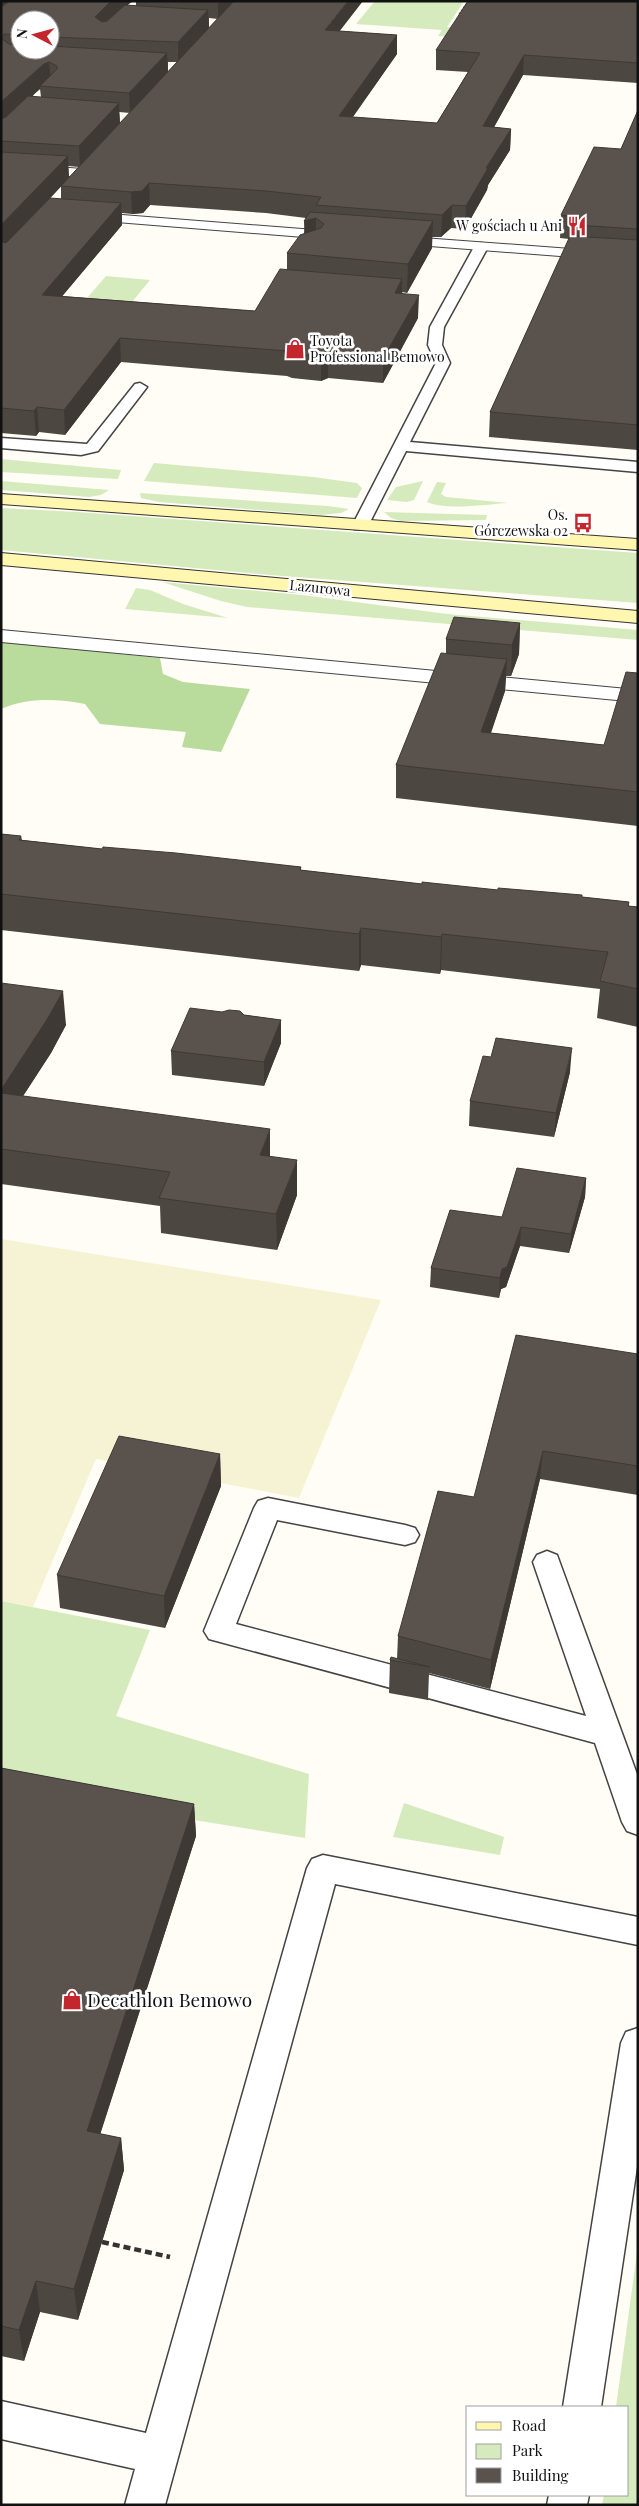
<svg xmlns="http://www.w3.org/2000/svg" width="639" height="2506" font-family="'Playfair Display',serif">
	<style>
		.farmland { fill: #f6f3d4 }
		.green { fill: #d5ebbd }
		.forest { fill: #b9dc9c }
		.lines { fill: none; stroke-linecap: round; stroke-linejoin: round }
		.lane-casing { stroke: #444; stroke-width: 3 }
		.street-casing { stroke: #444; stroke-width: 2 }
		.secondary-casing { stroke: #333; stroke-width: 2 }
		.path-far1 { stroke: #333; stroke-width: 1; stroke-dasharray: 2.5 1; stroke-linecap: butt }
		.path { stroke: #333; stroke-width: 4.5; stroke-dasharray: 7 4; stroke-linecap: butt }
		.lane { fill: #fff; fill-rule: evenodd }
		.street { fill: #fff; fill-rule: evenodd }
		.secondary { fill: #fff6b0; fill-rule: evenodd }
		.wall { fill: #4d4742; fill-rule: evenodd }
		.shaded-wall { fill: #3f3936 }
		.building { fill: #5a524d; stroke: #3f3936 }
		.labels { text-anchor: middle; stroke-width: 5; stroke-linejoin: round; paint-order: stroke }
		.far-poi-label { font-size: 14px; fill: #111; stroke: #fff; text-anchor: end }
		.far-street-label { font-size: 14px; fill: #111; stroke: #fff }
		.near-poi-label { font-size: 19px; fill: #111; stroke: #fff; text-anchor: start }
	</style>
	<rect width="100%" height="100%" fill="#fffdf5"/>
	<!-- farmland -->
	<path class="farmland" d="M1 1239 381 1300 299 1498 96 1459 33 1607 1 1601Z"/>
	<!-- green -->
	<path class="green" d="M375 1H464L447 27 638 48 438 36 442 30 356 24Z
		M106 276 150 280 108 331 62 327Z
		M1 459 121 470 118 479 1 472Z
		M154 463 313 477 357 483 362 488 357 498 144 481Z
		M1 481 109 490 101 495 89 497 1 490Z
		M423 481 414 500 407 502 387 500 396 487Z
		M437 482 446 483 441 494 446 497 509 503C487 504 448 511 427 502Z
		M140 493 328 506 349 509 341 513 322 515 159 502 141 498Z
		M1 508 77 512 638 553V603L270 575 1 550Z
		M384 512 487 515 486 520 401 521 391 518Z
		M162 582 302 595 447 614 638 630V640L247 607 221 601Z
		M136 588 150 590 183 604 228 618 125 609Z
		M1 1601 150 1630 116 1716 309 1774 305 1838 1 1789Z
		M404 1803 504 1837 500 1855 393 1837Z
		M638 2245V2505H602L604 2495H628V2407H616Z"/>
	<!-- forest -->
	<path class="forest" d="M1 642 160 658 163 674 183 682 250 689 221 752 182 747 186 732 100 724 85 704C57 699 29 697 1 709Z"/>
	<g class="lines">
		<defs>
			<path id="lane" d="M481 243 488 247 444 327 442 345 450 363 410 442 638 462V472L406 451 368 526 366 529H354L352 526 436 363 428 345 430 327 474 247Z
				M140 383 147 387 98 451 81 455 1 448V438L87 444 135 384Z
				M268 1498 405 1525 415 1528 419 1535 415 1542 405 1545 277 1520 236 1624 586 1716 533 1562 537 1555 547 1551 557 1555 638 1777V1835L627 1831 622 1822 595 1743 209 1639 204 1631 254 1508 258 1501Z
				M323 1855 638 1917V1945L335 1884 165 2505H125L135 2469 1 2439V2401L146 2433 307 1868 312 1859Z
				M638 2028V2160L601 2407H563L621 2043 626 2032Z
				M549 2495H589L587 2505H547Z"/>
			<path id="street" d="M1 163 83 169 90 173 83 177 1 171Z
				M84 212 341 232 348 236 341 240 79 219 77 216Z
				M396 236 638 254V262L391 243 389 240 391 237Z
				M1 630 638 690V702L1 642Z"/>
			<path id="secondary" d="M1 494 638 539V550L1 504Z
				M1 553 638 611V623L1 565Z"/>
		</defs>
		<!-- lane casing -->
		<use href="#lane" class="lane-casing"/>
		<!-- street casing -->
		<use href="#street" class="street-casing"/>
		<!-- secondary casing -->
		<use href="#secondary" class="secondary-casing"/>
		<!-- path-far1 -->
		<path class="path-far1" d="M459 14 468 1"/>
		<!-- path -->
		<path class="path" d="M102 2242 170 2257"/>
		<!-- lane -->
		<use href="#lane" class="lane"/>
		<!-- street -->
		<use href="#street" class="street"/>
		<!-- secondary -->
		<use href="#secondary" class="secondary"/>
	</g>
	<!-- wall -->
	<path class="wall" d="M1 1 130 3 127 5 136 6V2L135 1H234L339 31 397 35V54L353 117 437 123 468 72 436 70V50L638 1V83L523 75 494 127 511 129 510 150 488 185 487 190 465 229 451 228 441 237H432V248L407 293 402 292 418 318 383 383 328 378 321 381 292 378 287 376 121 362 65 435 39 432 36 436 1 433ZM209 18 218 19 209 29ZM20 20H50V50H20ZM168 62H177L168 72ZM40 89 41 97H32L35 93ZM119 112 130 113 120 123ZM68 166 79 167 61 186V199L41 208 69 178ZM150 205 266 213 306 218 304 234 287 253V269L255 311 62 296 122 225V213L132 214 143 213Z
		M638 110V450L489 437 490 412 569 239 560 238 561 215 621 149Z
		M520 623 519 654 511 676H506L505 691 491 733 604 745 638 673V826L396 798V765L446 654V639Z
		M1 834 21 836 22 840 102 849 301 867V870L422 884 582 897 629 902V906L638 907V1027L597 1018 600 989 441 970 440 974 361 965 359 971 1 930Z
		M1 983 66 1025 51 1053 23 1096 270 1156 297 1195 277 1250 161 1233 160 1206 1 1184Z
		M244 1015 281 1020V1043L264 1086 172 1075 171 1051Z
		M491 1057 570 1072 554 1137 469 1126 470 1101Z
		M586 1178 585 1197 569 1253 520 1246 506 1287 501 1289 499 1298 430 1287 431 1268 502 1217Z
		M638 1354V1495L540 1479 490 1689 429 1673 428 1700 389 1693 390 1660 397 1659 398 1636 474 1497Z
		M220 1454 221 1486 165 1628 60 1608 57 1575Z
		M1 1768 194 1804 196 1836 100 2134 121 2138 124 2170 78 2320 40 2312 24 2361 1 2356Z"/>
	<!-- shaded-wall -->
	<path class="shaded-wall" d="M1 1H19L1 15Z
		M111 1H134L130 3 96 36 95 17Z
		M218 1H234L218 19Z
		M348 1H363L325 50V30Z
		M208 10 209 30 178 62V42Z
		M397 35V54L339 136V116Z
		M167 53 168 73 130 113 129 93Z
		M524 55 523 75 483 147V126Z
		M49 62 51 82 40 86V89L1 124V102L44 64Z
		M119 103 120 124 80 167 79 146Z
		M511 129 510 150 488 185 487 190 465 229 466 206 486 168Z
		M68 156 69 178 1 249V225Z
		M149 183 150 205 143 213 132 214 131 192Z
		M121 203 122 225 44 318 42 295Z
		M452 205 451 228 441 237 442 215Z
		M316 218V245L305 249 304 221Z
		M433 221 432 248 407 293 408 264Z
		M402 279V303L395 293Z
		M419 295 418 318 383 383V359Z
		M120 338 121 362 65 435 64 410Z
		M328 354V378L321 381V356Z
		M37 407 39 432 36 436 34 411Z
		M520 623 519 654 511 676 512 645Z
		M507 659 505 691 480 764 481 732Z
		M361 928V965L359 971V934Z
		M442 934 441 970 440 974 441 937Z
		M63 991 66 1025 51 1053 3 1127 1 1107V1090Z
		M281 1020V1043L264 1086V1062Z
		M572 1048 570 1072 554 1137 556 1113Z
		M270 1129V1164L260 1155Z
		M297 1160V1195L277 1250 276 1214Z
		M586 1178 585 1197 569 1253 571 1234Z
		M521 1227 520 1246 506 1287 501 1289 499 1298 500 1278 502 1269Z
		M543 1451 540 1479 490 1689 491 1660Z
		M220 1454 221 1486 165 1628 164 1596Z
		M194 1804 196 1836 91 2163 87 2131Z
		M121 2138 124 2170 78 2320 74 2289Z
		M36 2281 40 2312 24 2361 19 2330Z"/>
	<!-- building -->
	<path class="building" d="M10 1H111L95 17 102 22 107 21 125 5 208 10 178 42 50 37V20H20V35L4 34 2 39 9 44 20 45V50H50V46L167 53 129 93 40 86 57 69V66L49 62 44 64 1 102V7Z
		M234 1H348L325 30 397 35 339 116 437 123 480 53 436 50 468 1H638V63L524 55 483 126 511 129 486 168H488L466 206 452 205 442 215 316 205 321 197 266 191 149 183 142 191 131 192 61 186Z
		M28 96 119 103 79 146 1 141V119L6 117Z
		M638 110V229L575 225 579 217 561 215 594 147 621 149Z
		M1 152 68 156 1 225Z
		M50 198 121 203 42 295 255 311 280 269 402 279 395 293 419 295 383 359 328 354 321 356 291 354 287 351 120 338 64 410 37 407 34 411 1 408V242L6 243Z
		M310 212 433 221 408 264 287 253 300 235 321 228 324 224 316 218 304 221Z
		M570 236 638 240V425L490 412Z
		M454 617 520 623 512 645 446 639Z
		M441 653 507 659 481 732 604 745 626 672 638 673V792L396 765Z
		M1 834 21 836 19 840 102 849 103 847 176 853 301 867 300 870 422 884V882L498 890V888L582 895V897L629 902 628 906 638 907V989L600 981 608 952 442 934 441 937 361 928 359 934 1 894Z
		M1 983 63 991 48 1018 1 1090Z
		M190 1008 222 1012 229 1010 240 1011 244 1015 281 1020 264 1062 171 1051Z
		M496 1038 572 1048 556 1113 470 1101 483 1056 491 1057Z
		M1 1093 270 1129 260 1155 297 1160 276 1214 159 1198 170 1172 1 1149Z
		M517 1168 586 1178 571 1234 521 1227 507 1267 502 1269 500 1278 431 1268 450 1210 502 1217Z
		M516 1335 638 1354V1466L543 1451 491 1660 398 1636 438 1491 474 1497Z
		M119 1436 220 1454 164 1596 57 1575Z
		M391 1657 430 1667 390 1660Z
		M1 1768 194 1804 87 2131 121 2138 74 2289 36 2281 19 2330 1 2326Z"/>
	<!-- icons -->
	<defs>
		<symbol id="restaurant-bare" viewBox="-9 -9 18 18"><path d="M-5-6h1v4h1v-4h1v4h1v-4h1v5L-1.5 .5V6h-2V.5L-5-1ZM5-6V6H3V1.5H1.5Q1.5-4 5-6Z" fill="#c4262e" stroke="#fff" stroke-width="2.5" paint-order="stroke"/></symbol>
		<symbol id="shop-bare" viewBox="-9 -9 18 18"><path d="M-5-2.5h2.3a2.7 3.5 0 0 1 5.4 0H5L5.5 6h-11ZM-1.5-2.5h3a1.5 2.3 0 0 0-3 0Z" fill="#c4262e" stroke="#fff" stroke-width="2.5" paint-order="stroke"/></symbol>
		<symbol id="bus-bare" viewBox="-9 -9 18 18"><path d="M-5-6H5V4H4V6H2V4H-2V6H-4V4H-5ZM-3.5-4V0h7V-4ZM-3.5 1.2v1.5H-2V1.2ZM2 1.2v1.5H3.5V1.2Z" fill="#c4262e" stroke="#fff" stroke-width="2.5" paint-order="stroke"/></symbol>
	</defs>
	<g fill-rule="evenodd">
		<use href="#restaurant-bare" x="563" y="212" width="28" height="28"/>
		<use href="#shop-bare" x="281" y="335" width="28" height="28"/>
		<use href="#bus-bare" x="569" y="509" width="28" height="28"/>
		<use href="#shop-bare" x="58" y="1986" width="28" height="28"/>
	</g>
	<g class="labels">
		<!-- far-poi labels -->
		<g class="far-poi-label">
			<text x="562" y="231">W gościach u Ani</text>
			<text x="310" y="346" text-anchor="start">Toyota<tspan x="310" dy="16">Professional Bemowo</tspan></text>
			<text x="568" y="520">Os.<tspan x="568" dy="16">Górczewska 02</tspan></text>
		</g>
		<!-- far-street labels -->
		<g class="far-street-label">
			<text transform="translate(320 588) rotate(6)" y="5">Lazurowa</text>
		</g>
		<!-- near-poi labels -->
		<g class="near-poi-label">
			<text x="87" y="2007">Decathlon Bemowo</text>
		</g>
	</g>
	<!-- border -->
	<rect width="639" height="2506" fill="none" stroke="#111111" stroke-width="5"/>
	<!-- legend -->
	<rect x="466" y="2406" width="162" height="90" fill="#ffffff" stroke="#a0a0a0"/>
	<rect x="476" y="2422" width="25" height="8" fill="#fff6b0" stroke="#a0a0a0"/>
	<text x="512" y="2431" font-size="15" fill="#111111">Road</text>
	<rect x="476" y="2444" width="25" height="15" fill="#d5ebbd" stroke="#a0a0a0"/>
	<text x="512" y="2456" font-size="15" fill="#111111">Park</text>
	<rect x="476" y="2468" width="25" height="15" fill="#5a524d" stroke="#a0a0a0"/>
	<text x="512" y="2481" font-size="15" fill="#111111">Building</text>
	<!-- north arrow -->
	<g transform="translate(35 35) rotate(276)"><circle r="24" fill="#ffffff" stroke="#a0a0a0"/>
	<path d="M0-4L9 19L0 12L-9 19Z" fill="#c4262e"/>
	<text y="-8" font-size="14" font-weight="bold" text-anchor="middle" fill="#111111">N</text>
	</g>
</svg>
